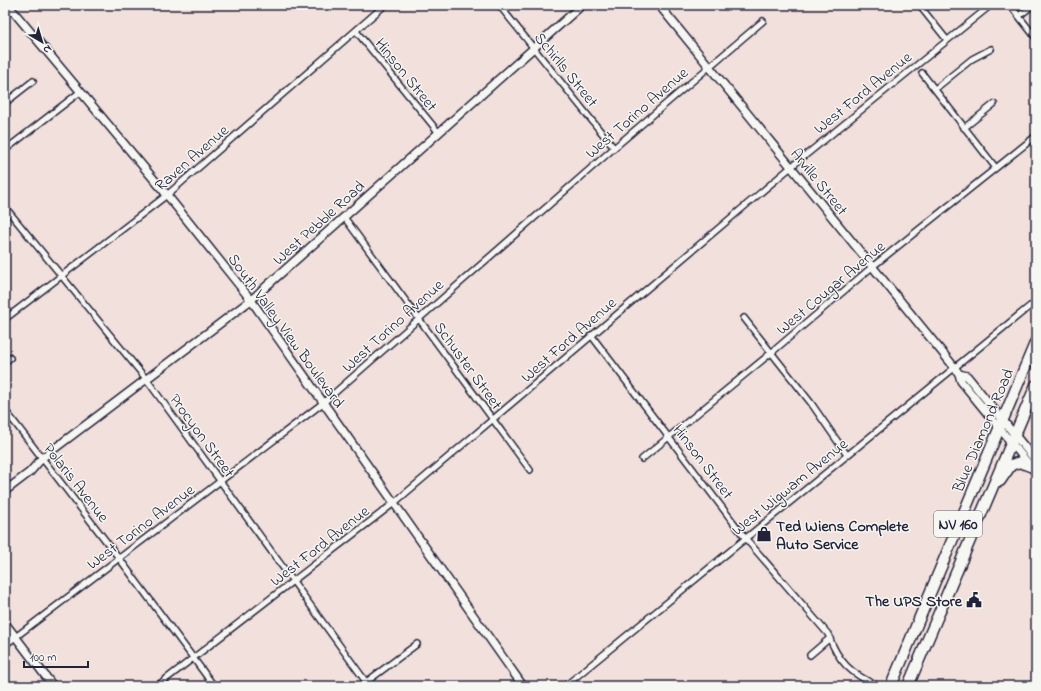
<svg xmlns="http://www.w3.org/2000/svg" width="1041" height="691" font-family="'Indie Flower',sans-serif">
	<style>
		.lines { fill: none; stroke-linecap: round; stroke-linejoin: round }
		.street-casing { stroke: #22223b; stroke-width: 8 }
		.secondary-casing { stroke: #22223b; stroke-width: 10 }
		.highway-casing { stroke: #22223b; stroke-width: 13 }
		.street { stroke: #f6f6f2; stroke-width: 5 }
		.secondary { stroke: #f6f6f2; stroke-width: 7 }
		.highway { stroke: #f6f6f2; stroke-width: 10 }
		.labels { text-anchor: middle; stroke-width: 3; stroke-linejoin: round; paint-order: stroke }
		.shield { fill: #f6f6f2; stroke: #626272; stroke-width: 1 }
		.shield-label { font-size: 15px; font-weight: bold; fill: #22223b }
		.street-label { font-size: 16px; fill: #22223b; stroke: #f6f6f2 }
		.poi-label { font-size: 16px; font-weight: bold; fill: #22223b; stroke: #f6f6f2; text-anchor: start }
	</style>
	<rect width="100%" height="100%" fill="#f2e0dc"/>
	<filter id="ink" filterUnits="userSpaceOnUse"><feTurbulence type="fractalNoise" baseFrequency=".025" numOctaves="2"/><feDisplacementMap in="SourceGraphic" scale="8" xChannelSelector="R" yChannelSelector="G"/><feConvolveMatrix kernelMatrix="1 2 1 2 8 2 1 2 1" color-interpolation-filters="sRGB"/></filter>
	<g filter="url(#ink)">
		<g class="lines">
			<defs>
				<path id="street" d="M499 5 614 148
					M1010 5 1036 38
					M923 10 947 40
					M1019 16 1033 5
					M356 31 439 133
					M922 73 996 168
					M935 89 972 59 991 49
					M5 103 33 81
					M964 128 994 104
					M5 150 80 92
					M5 207 147 380 369 686
					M344 217 530 470
					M744 318 811 403 847 455
					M5 319 167 195 385 5
					M591 335 746 539 828 634C838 662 851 674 878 686
					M5 362 10 358
					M5 410 119 558 214 686
					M642 459 771 353 872 267 1036 136
					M5 645 323 403 614 148 763 21
					M810 655 830 638
					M157 686 394 503 791 167 991 5
					M361 686 417 644
					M565 686 1030 306"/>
				<path id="secondary" d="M8 5 167 195 251 300 523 686
					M659 5 955 368 959 374 961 381 1036 473
					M959 374 967 376 1036 461
					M5 491 30 472 42 458 251 300 582 5
					M5 623 53 686"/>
				<path id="highway" d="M1000 481 1011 465 1020 462 1030 466
					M891 686 1036 341
					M908 686 1036 385"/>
			</defs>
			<!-- street casing -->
			<use href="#street" class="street-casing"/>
			<!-- secondary casing -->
			<use href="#secondary" class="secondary-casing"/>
			<!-- highway casing -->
			<use href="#highway" class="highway-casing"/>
			<!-- street -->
			<use href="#street" class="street"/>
			<!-- secondary -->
			<use href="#secondary" class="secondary"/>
			<!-- highway -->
			<use href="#highway" class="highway"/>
		</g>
	</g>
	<!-- icons -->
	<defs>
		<symbol id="shop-bare" viewBox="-9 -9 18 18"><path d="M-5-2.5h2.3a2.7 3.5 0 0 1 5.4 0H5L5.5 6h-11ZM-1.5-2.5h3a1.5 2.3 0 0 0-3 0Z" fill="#22223b" stroke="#f6f6f2" stroke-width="2.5" paint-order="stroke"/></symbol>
		<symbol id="civic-bare" viewBox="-9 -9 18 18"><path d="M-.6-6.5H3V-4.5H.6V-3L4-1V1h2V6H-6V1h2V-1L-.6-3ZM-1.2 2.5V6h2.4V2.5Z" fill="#22223b" stroke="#f6f6f2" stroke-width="2.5" paint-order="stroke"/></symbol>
	</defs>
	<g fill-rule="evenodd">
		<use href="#shop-bare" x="753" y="523" width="22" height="22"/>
		<use href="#civic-bare" x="963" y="589" width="22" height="22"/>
	</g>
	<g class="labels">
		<!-- shield labels -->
		<rect class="shield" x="934" y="511" width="48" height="26" rx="3"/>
		<g class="shield-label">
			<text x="958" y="529">NV 160</text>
		</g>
		<!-- street labels -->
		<g class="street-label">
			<text transform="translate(567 69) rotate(51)" y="6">Schirlls Street</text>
			<text transform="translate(407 74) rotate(51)" y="6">Hinson Street</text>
			<text transform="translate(862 92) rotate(-39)" y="6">West Ford Avenue</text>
			<text transform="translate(636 112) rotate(-41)" y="6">West Torino Avenue</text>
			<text transform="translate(191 157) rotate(-41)" y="6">Raven Avenue</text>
			<text transform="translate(820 181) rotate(51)" y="6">Arville Street</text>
			<text transform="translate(318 222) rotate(-42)" y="6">West Pebble Road</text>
			<text transform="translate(830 287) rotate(-40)" y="6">West Cougar Avenue</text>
			<text transform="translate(392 325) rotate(-42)" y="6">West Torino Avenue</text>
			<text transform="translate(287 330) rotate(54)" y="6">South Valley View Boulevard</text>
			<text transform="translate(568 339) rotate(-41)" y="6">West Ford Avenue</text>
			<text transform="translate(469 365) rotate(54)" y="6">Schuster Street</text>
			<text transform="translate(982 430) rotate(-67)" y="6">Blue Diamond Road</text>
			<text transform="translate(203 435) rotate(54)" y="6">Procyon Street</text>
			<text transform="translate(704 461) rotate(53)" y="6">Hinson Street</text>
			<text transform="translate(77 482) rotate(52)" y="6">Polaris Avenue</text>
			<text transform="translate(789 486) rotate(-39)" y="6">West Wigwam Avenue</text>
			<text transform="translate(140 526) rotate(-37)" y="6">West Torino Avenue</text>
			<text transform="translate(319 545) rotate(-38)" y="6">West Ford Avenue</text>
		</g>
		<!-- poi labels -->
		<g class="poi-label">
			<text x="776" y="531">Ted Wiens Complete<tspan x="776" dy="18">Auto Service</tspan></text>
			<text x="962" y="606" text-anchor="end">The UPS Store</text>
		</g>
	</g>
	<!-- margin -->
	<rect width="1041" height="691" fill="none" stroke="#f6f6f2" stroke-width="20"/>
	<rect x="10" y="10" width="1021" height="671" fill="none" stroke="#22223b" stroke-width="1.5" filter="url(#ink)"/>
	<!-- north arrow -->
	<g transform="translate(42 42) rotate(142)" stroke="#f6f6f2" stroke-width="3" paint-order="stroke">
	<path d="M0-3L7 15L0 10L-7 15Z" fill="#22223b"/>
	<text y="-6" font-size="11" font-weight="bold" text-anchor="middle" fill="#22223b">N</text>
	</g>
	<!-- scale -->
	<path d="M24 661v6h64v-6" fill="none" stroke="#22223b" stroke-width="2"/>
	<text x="30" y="661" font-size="12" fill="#22223b" stroke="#f6f6f2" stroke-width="3" paint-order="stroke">100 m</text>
</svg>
